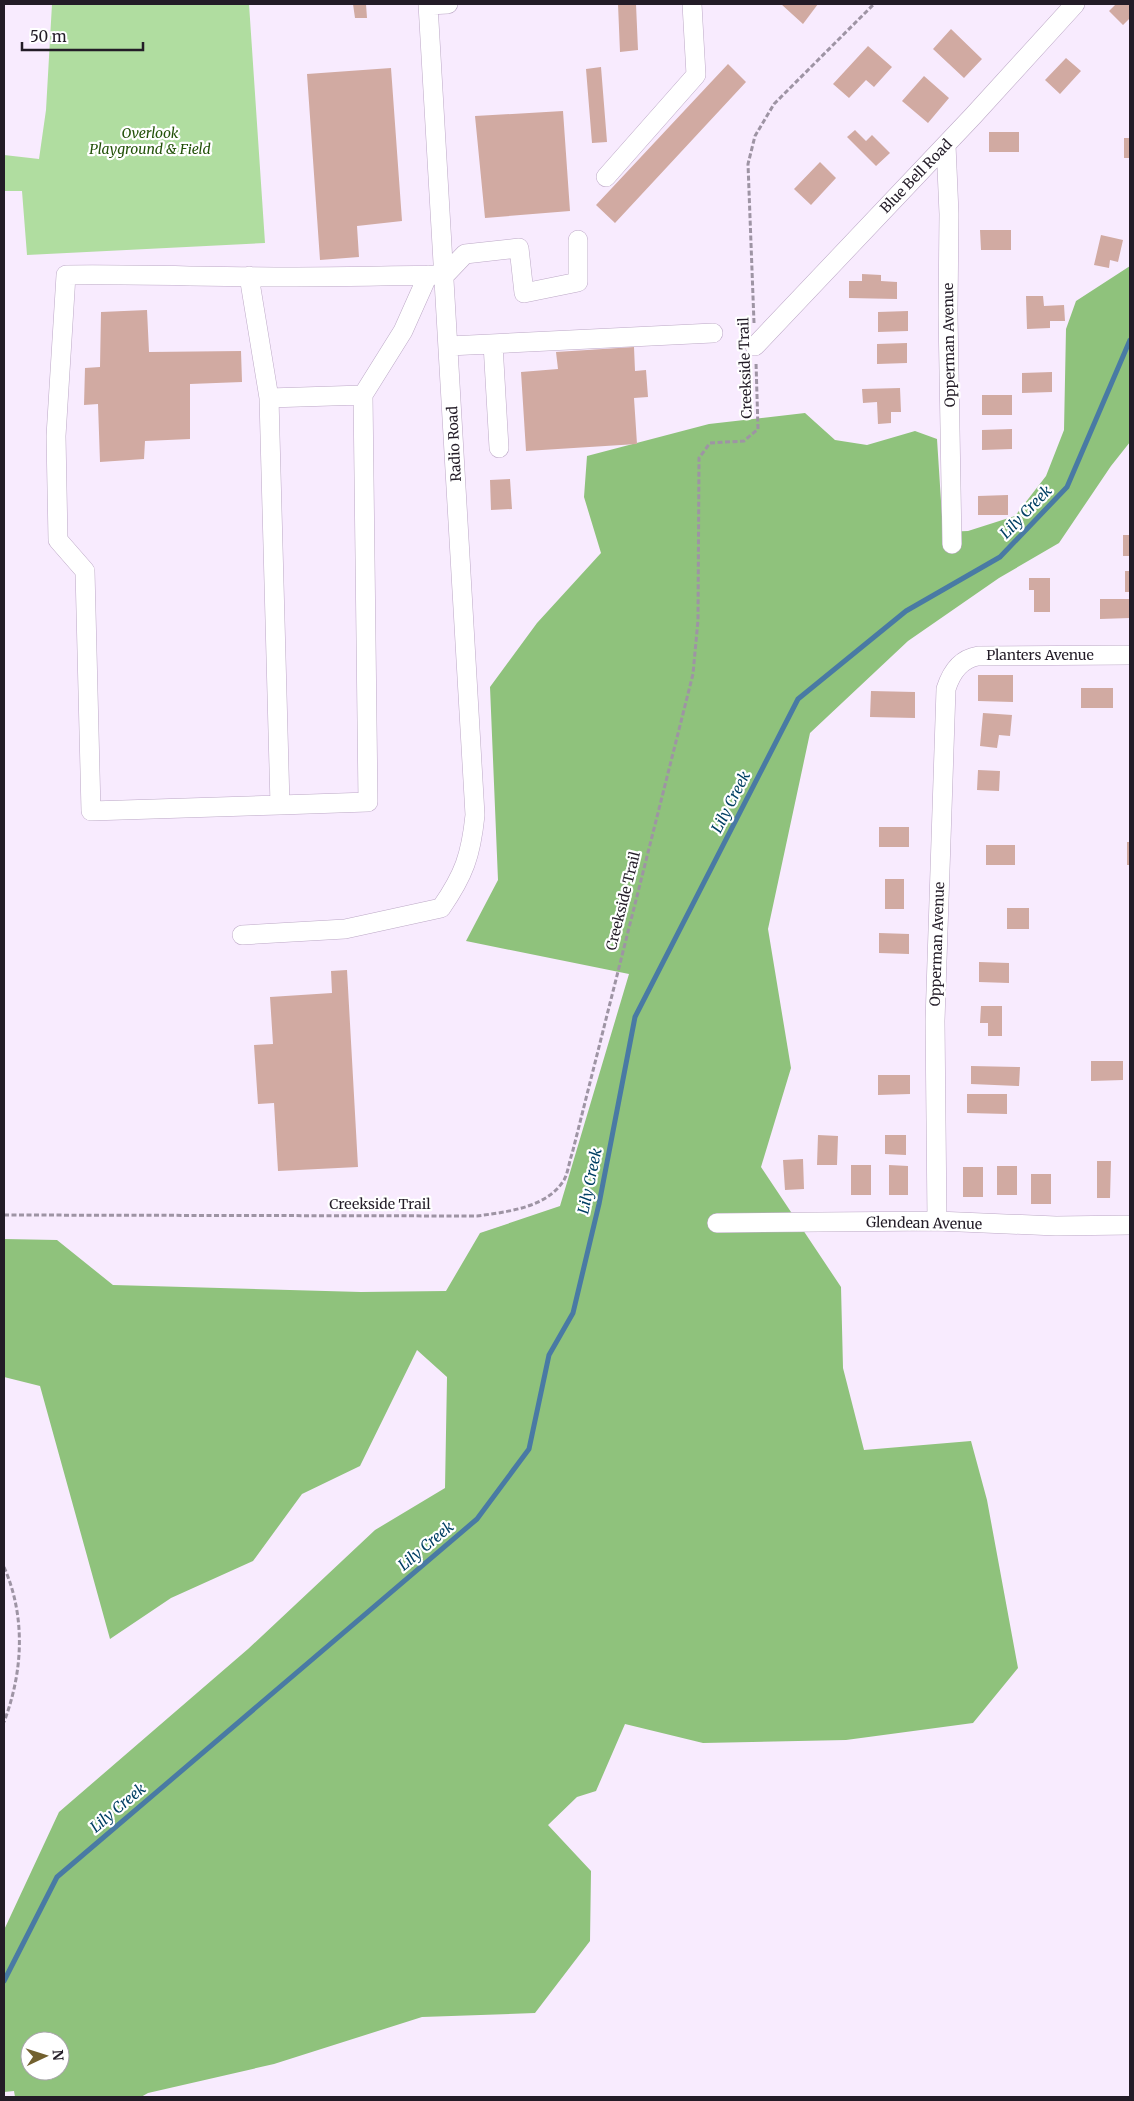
<svg xmlns="http://www.w3.org/2000/svg" width="1134" height="2101" font-family="Merriweather,serif">
	<style>
		.green { fill: #b0dda0 }
		.forest { fill: #8fc27c; fill-rule: evenodd }
		.lines { fill: none; stroke-linecap: round; stroke-linejoin: round }
		.stream { stroke: #497aa4; stroke-width: 5 }
		.building { fill: #d1aaa2 }
		.minor-casing { stroke: #bca8c6; stroke-width: 20 }
		.path { stroke: #9e94a4; stroke-width: 3; stroke-dasharray: 5 2.5; stroke-linecap: butt }
		.minor { stroke: #fff; stroke-width: 19 }
		.labels { text-anchor: middle; stroke-width: 4.5; stroke-linejoin: round; paint-order: stroke }
		.park-label { font-size: 14px; font-style: italic; fill: #235209; stroke: #fff }
		.street-label { font-size: 14px; fill: #231c27; stroke: #fff }
		.water-label { font-size: 15px; font-style: italic; fill: #003f63; stroke: #fff }
	</style>
	<rect width="100%" height="100%" fill="#f8ebfe"/>
	<!-- green -->
	<path class="green" d="M52 4H249L265 243 27 255 22 191H4V155L39 159 46 110Z"/>
	<!-- forest -->
	<path class="forest" d="M1130 266V442L1111 466 1059 543 999 578 908 641 810 733 768 929 791 1068 761 1167 841 1287 843 1368 864 1450 971 1441 987 1500 1018 1668 973 1723 846 1740 703 1743 625 1724 596 1791 577 1797 548 1825 591 1871 590 1941 535 2013 422 2017 274 2064 148 2093 141 2097H15L14 2091 4 2092V1930L59 1812 248 1649 375 1530 445 1488 447 1377 417 1350 360 1466 302 1494 253 1561 171 1598 110 1639 40 1386 4 1377V1239L57 1240 113 1285 361 1292 446 1291 480 1233 560 1206 629 974 466 941 498 880 490 687 537 623 601 553 584 497 587 456 709 424 805 413 835 440 867 445 915 431 937 439 943 532 968 531 1015 516 1046 476 1064 430 1066 329 1076 301ZM30 2041H60V2071H30Z"/>
	<g class="lines">
		<!-- stream -->
		<path class="stream" d="M4 1981 57 1877 477 1519 529 1449 549 1355 573 1313 599 1204 635 1017 798 699 906 611 1000 557 1067 487 1130 340"/>
	</g>
	<!-- building -->
	<path class="building" d="M353 4H366L367 18H355Z
		M618 4H636L638 50 620 52Z
		M781 4H818L803 24Z
		M1116 4H1130V18L1123 25 1109 11Z
		M951 29 982 59 964 78 933 49Z
		M868 46 892 67 874 87 866 80 849 98 833 84Z
		M1066 58 1081 71 1060 94 1045 80Z
		M728 64 746 82 615 223 596 205Z
		M601 67 607 142 592 143 586 69Z
		M391 68 402 221 357 226 359 257 320 260 307 74Z
		M924 76 949 98 928 123 902 101Z
		M563 111 570 211 485 218 475 116Z
		M855 130 866 141 872 135 890 153 876 166 847 137Z
		M989 132H1019V152H989Z
		M1124 138H1130V158H1124Z
		M820 162 836 178 811 205 794 189Z
		M980 230H1011V250H981Z
		M1101 235 1123 240 1118 262 1110 260 1109 268 1094 265Z
		M862 274 881 275V281L897 282V299L849 298V281H862Z
		M1026 296H1043L1044 306 1064 305 1065 321H1050V328L1027 329Z
		M147 310 149 352 241 351 242 382 190 384V439L145 441 144 459 100 462 98 404 84 405 85 368 100 367 101 312Z
		M908 311V331L878 332V312Z
		M907 343V363L877 364V344Z
		M634 347 635 371 646 370 648 397 634 398 637 444 526 451 521 372 558 369 556 352Z
		M1052 372V392L1022 393V373Z
		M900 388 901 412H891V423L878 424 877 402 863 403 862 389Z
		M982 395H1012V415H982Z
		M1012 429V449L982 450V430Z
		M510 479 512 509 491 510 490 480Z
		M1008 495V515H978V496Z
		M1123 535H1130V556H1123Z
		M1125 571H1130V592H1125Z
		M1029 578H1050V612H1034V590H1029Z
		M1100 599H1130V618L1100 619Z
		M978 675H1013V702L978 701Z
		M1081 688H1113V708H1081Z
		M871 691 915 692V718L870 717Z
		M983 713 1012 715 1010 736 999 735 997 748 980 746Z
		M978 770 1000 771 999 791 977 790Z
		M879 827H909V847H879Z
		M1127 842H1130V865H1127Z
		M986 845H1015V865H986Z
		M885 879H904V909H885Z
		M1007 908H1029V929H1007Z
		M879 933 909 934V954L879 953Z
		M979 962 1009 963V983L979 982Z
		M347 970 358 1167 278 1171 274 1103 258 1104 254 1045 273 1044 270 997 332 993 331 971Z
		M981 1006H1002V1036H988V1023H980Z
		M1091 1061H1123V1080L1091 1081Z
		M971 1066 1020 1067 1019 1086 971 1084Z
		M878 1075H910V1094L878 1095Z
		M967 1094H1007V1114L967 1113Z
		M818 1135 838 1136 837 1165H817Z
		M885 1135H906V1155L885 1154Z
		M803 1159 804 1189 785 1190 783 1160Z
		M1097 1161H1111L1110 1198H1097Z
		M851 1165H871V1195H851Z
		M889 1165 908 1166V1195H889Z
		M997 1166H1017V1195H997Z
		M963 1167H983V1197H963Z
		M1031 1174H1051V1204H1031Z"/>
	<g class="lines">
		<defs>
			<path id="minor" d="M428 5 448 4
				M946 145 949 214 948 313 952 544
				M606 177 696 75 692 4
				M249 276 269 398 280 805 91 811 85 571 58 540 56 436 66 275C138 274 210 277 282 277 336 277 390 276 445 275L465 254 519 248 524 293 578 282V240
				M493 344 499 448
				M449 346 713 333
				M755 346 973 116 1075 4
				M269 398 363 395 403 331 428 275
				M280 805 368 802 363 395
				M242 935 345 929 441 908C464 875 471 855 475 815L428 4
				M937 1221 935 1021 946 689C951 673 960 659 978 656L1130 655
				M717 1223 937 1221 1056 1226 1130 1225"/>
		</defs>
		<!-- minor casing -->
		<use href="#minor" class="minor-casing"/>
		<!-- path -->
		<path class="path" d="M754 323 748 164 755 136 774 104 874 4
			M4 1215 477 1216C506 1212 547 1208 564 1180 568 1173 569 1162 572 1154L693 674 698 620 699 458 710 443 744 441 758 429 756 362
			M4 1567C26 1617 23 1672 4 1722"/>
		<!-- minor -->
		<use href="#minor" class="minor"/>
	</g>
	<g class="labels">
		<!-- park labels -->
		<g class="park-label">
			<text x="150" y="138">Overlook<tspan x="150" dy="16">Playground &amp; Field</tspan></text>
		</g>
		<!-- street labels -->
		<g class="street-label">
			<text transform="translate(916 176) rotate(-46)" y="5">Blue Bell Road</text>
			<text transform="translate(949 345) rotate(-91)" y="5">Opperman Avenue</text>
			<text transform="translate(745 368) rotate(-92)" y="5">Creekside Trail</text>
			<text transform="translate(454 444) rotate(-93)" y="5">Radio Road</text>
			<text x="1040" y="660">Planters Avenue</text>
			<text transform="translate(623 901) rotate(-76)" y="5">Creekside Trail</text>
			<text transform="translate(937 944) rotate(-88)" y="5">Opperman Avenue</text>
			<text x="380" y="1209">Creekside Trail</text>
			<text transform="translate(924 1223) rotate(1)" y="5">Glendean Avenue</text>
		</g>
		<!-- water labels -->
		<g class="water-label">
			<text transform="translate(1026 512) rotate(-46)" y="5">Lily Creek</text>
			<text transform="translate(731 802) rotate(-63)" y="5">Lily Creek</text>
			<text transform="translate(590 1181) rotate(-78)" y="5">Lily Creek</text>
			<text transform="translate(426 1546) rotate(-40)" y="5">Lily Creek</text>
			<text transform="translate(118 1808) rotate(-40)" y="5">Lily Creek</text>
		</g>
	</g>
	<!-- border -->
	<rect width="1134" height="2101" fill="none" stroke="#231c27" stroke-width="10"/>
	<!-- north arrow -->
	<g transform="translate(45 2056) rotate(86)"><circle r="24" fill="#ffffff" stroke="#a7a4a9"/>
	<path d="M0-4L9 19L0 12L-9 19Z" fill="#72602e"/>
	<text y="-8" font-size="14" font-weight="bold" text-anchor="middle" fill="#231c27">N</text>
	</g>
	<!-- scale -->
	<path d="M22 42v8h121v-8" fill="none" stroke="#231c27" stroke-width="2.5"/>
	<text x="30" y="42" font-size="15" fill="#231c27" stroke="#ffffff" stroke-width="4" paint-order="stroke">50 m</text>
</svg>
